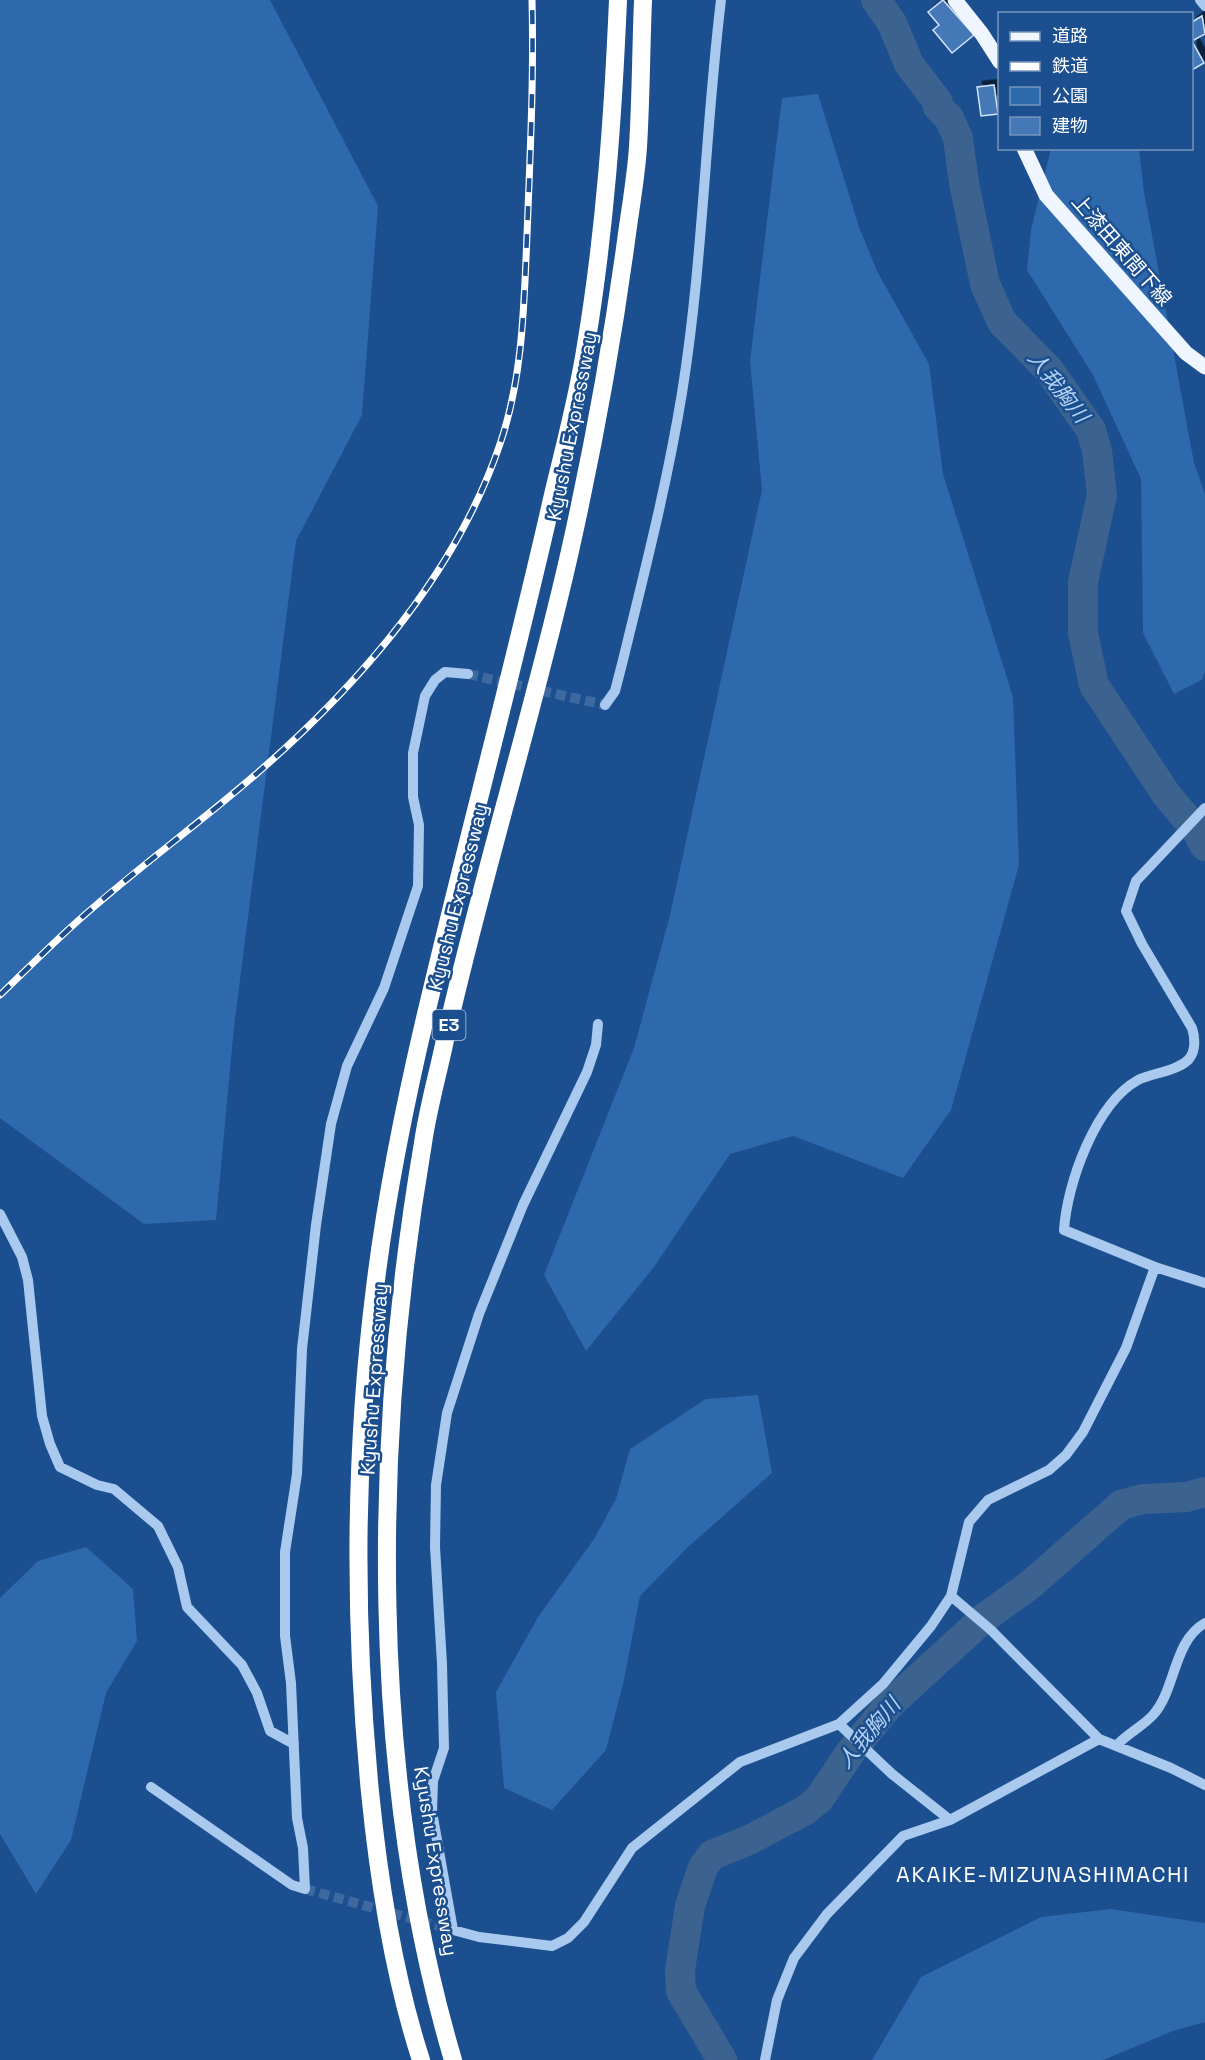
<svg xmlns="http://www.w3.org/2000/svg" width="1205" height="2060" font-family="'Space Grotesk','Noto Sans JP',sans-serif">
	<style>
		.green { fill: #2e69ad }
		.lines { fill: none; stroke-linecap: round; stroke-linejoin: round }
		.river { stroke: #3c6290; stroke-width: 30 }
		.building { fill: #4478b7; stroke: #cfe3fa; stroke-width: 1.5; filter: url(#shadow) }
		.minor-tunnel { stroke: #3d69a0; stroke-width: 10; stroke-dasharray: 10 5; stroke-linecap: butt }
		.minor { stroke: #a9c9ee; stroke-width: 10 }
		.major { stroke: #f0f6ff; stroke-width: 15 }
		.highway { stroke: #fff; stroke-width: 18 }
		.rail-casing { stroke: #fff; stroke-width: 7 }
		.rail { stroke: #1b4f8f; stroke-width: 4.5; stroke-dasharray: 14; stroke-linecap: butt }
		.labels { text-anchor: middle; stroke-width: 5; stroke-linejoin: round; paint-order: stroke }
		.shield { fill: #1b4f8f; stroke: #bbcadd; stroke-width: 1.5 }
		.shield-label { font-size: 18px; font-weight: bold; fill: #fff }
		.street-label { font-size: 20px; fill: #fff; stroke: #1b4f8f }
		.water-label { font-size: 21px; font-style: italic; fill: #b5d3f5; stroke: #1b4f8f }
		.quarter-label { font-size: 22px; letter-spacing: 1.5px; fill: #fff; stroke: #1b4f8f }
	</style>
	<defs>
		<filter id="shadow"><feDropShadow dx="5.5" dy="-5.5" stdDeviation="0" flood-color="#0009"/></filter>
	</defs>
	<rect width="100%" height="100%" fill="#1b4f8f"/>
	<!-- green -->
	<path class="green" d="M0 0H270L378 206 362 415 296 541 234 1027 216 1220 144 1224 0 1118Z
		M818 94 859 227 877 271 929 364 943 474 1013 697 1019 865 951 1110 903 1178 793 1136 730 1154 654 1267 586 1351 544 1275 634 1048 670 915 762 490 750 361 782 98Z
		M1051 149H1139L1144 192 1194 463 1205 494V672L1202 680 1174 694 1143 633 1141 479 1093 375 1027 270 1031 230Z
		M758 1395 772 1473 688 1547 640 1596 624 1680 606 1750 552 1810 504 1788 496 1692 538 1617 594 1539 616 1499 630 1449 706 1399Z
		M86 1547 133 1589 137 1641 106 1693 71 1840 36 1894 0 1834V1598L38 1561Z
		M1111 1909 1205 1923V2022L1173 2031 1103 2060H872L921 1977 1041 1917Z"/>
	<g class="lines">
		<!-- river -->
		<path class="river" d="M876 0 892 23 909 64 938 102V107L949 118 958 138 964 183 985 284 1002 322 1049 370 1091 430 1097 451 1102 495 1083 582V633L1094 685 1166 794 1196 830 1205 846
			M722 2060 681 1991 680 1970 690 1906 703 1867 712 1855 749 1840 804 1811 819 1799 852 1750 889 1705 984 1618 1030 1585 1121 1505 1143 1499 1187 1497 1205 1492"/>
	</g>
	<!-- building -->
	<path class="building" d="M943 0 974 35 952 53 933 30 939 25 928 12Z
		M1202 16 1205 34 1192 41 1204 63 1192 70V22Z
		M994 85 998 114 981 116 977 87Z"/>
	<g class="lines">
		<!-- minor-tunnel -->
		<path class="minor-tunnel" d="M468 674 605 705
			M305 1889 453 1930"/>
		<!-- minor -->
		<path class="minor" d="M1200 0 1205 6
			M605 705 615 691 622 664C644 574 667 485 682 393 703 263 705 131 721 0
			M598 1024 596 1045 587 1072 523 1205 479 1314 447 1413 436 1485 435 1547 442 1664 444 1748 433 1781 432 1812 453 1930 479 1937 552 1946 568 1938 584 1922 632 1848 740 1762 839 1724 883 1684 931 1626 951 1596 969 1522 988 1500 1049 1470 1066 1455 1083 1432 1126 1348 1155 1267 1205 1283
			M0 1214 22 1257 28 1280 42 1416 50 1444 60 1467 97 1485 114 1489 158 1526 178 1567 187 1607 242 1665 257 1693 270 1731 294 1744
			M1155 1267 1064 1230C1067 1184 1095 1104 1138 1080 1152 1073 1178 1071 1189 1059 1196 1051 1195 1037 1192 1028L1142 944 1126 911 1136 881 1205 808
			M951 1596 991 1630 1099 1739 1171 1768 1205 1785
			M839 1724 892 1774 950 1820 1099 1739
			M1117 1745C1127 1734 1143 1726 1153 1715 1176 1690 1173 1641 1205 1623
			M151 1787 292 1885 305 1889 303 1848 297 1818 291 1683 285 1636V1552L297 1474 302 1349 316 1225 331 1124 347 1066 384 988 418 886 419 825 413 797V753L425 696 435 680 445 672 468 674
			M765 2060 777 2000 794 1958 827 1914 903 1836 950 1820"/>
		<!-- major -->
		<path class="major" d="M955 0 982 34 1000 62
			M1024 148 1046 195 1186 353 1205 367"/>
		<!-- highway -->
		<path class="highway" d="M421 2060C393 1974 379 1882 370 1792 354 1626 354 1454 375 1288 387 1188 408 1088 432 989 471 825 515 663 552 499 564 448 578 397 586 345 605 231 613 116 618 0
			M453 2060C368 1773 373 1436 423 1143 428 1108 438 1074 445 1040 482 876 533 715 570 551 593 448 612 345 626 241 630 210 636 178 638 147 641 98 641 49 643 0"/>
		<defs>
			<path id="rail" d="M0 995C23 973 46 950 70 928 129 874 195 827 255 775 358 686 456 574 500 444 523 377 524 304 527 235 530 157 534 78 532 0"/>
		</defs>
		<!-- rail casing -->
		<use href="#rail" class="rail-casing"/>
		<!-- rail -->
		<use href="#rail" class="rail"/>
	</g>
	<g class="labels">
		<!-- shield labels -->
		<rect class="shield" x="432.5" y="1010" width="33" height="30" rx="4.5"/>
		<g class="shield-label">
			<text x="449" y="1031">E3</text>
		</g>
		<!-- street labels -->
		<g class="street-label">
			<text transform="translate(1122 250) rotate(49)" y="7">上漆田東間下線</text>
			<text transform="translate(572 426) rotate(-79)" y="7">Kyushu Expressway</text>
			<text transform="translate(458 897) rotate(-76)" y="7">Kyushu Expressway</text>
			<text transform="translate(374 1379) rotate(-86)" y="7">Kyushu Expressway</text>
			<text transform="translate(436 1861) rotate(81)" y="7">Kyushu Expressway</text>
		</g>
		<!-- water labels -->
		<g class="water-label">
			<text transform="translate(1058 387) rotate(52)" y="7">人我胸川</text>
			<text transform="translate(869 1733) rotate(-50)" y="7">人我胸川</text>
		</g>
		<!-- quarter labels -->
		<g class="quarter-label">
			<text x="1043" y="1882">AKAIKE-MIZUNASHIMACHI</text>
		</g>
	</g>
	<!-- legend -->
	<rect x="998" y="12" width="195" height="138" fill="#1b4f8f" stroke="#7695bc" stroke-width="1.5"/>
	<rect x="1010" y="32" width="30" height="9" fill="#f0f6ff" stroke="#7695bc" stroke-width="1.5"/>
	<text x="1052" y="42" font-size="18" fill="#ffffff">道路</text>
	<rect x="1010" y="62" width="30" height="9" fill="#ffffff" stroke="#7695bc" stroke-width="1.5"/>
	<text x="1052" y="72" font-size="18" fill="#ffffff">鉄道</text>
	<rect x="1010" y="87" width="30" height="18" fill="#2e69ad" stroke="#7695bc" stroke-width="1.5"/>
	<text x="1052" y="102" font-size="18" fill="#ffffff">公園</text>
	<rect x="1010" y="117" width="30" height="18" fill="#4478b7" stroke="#7695bc" stroke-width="1.5"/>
	<text x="1052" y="132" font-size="18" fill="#ffffff">建物</text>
</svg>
